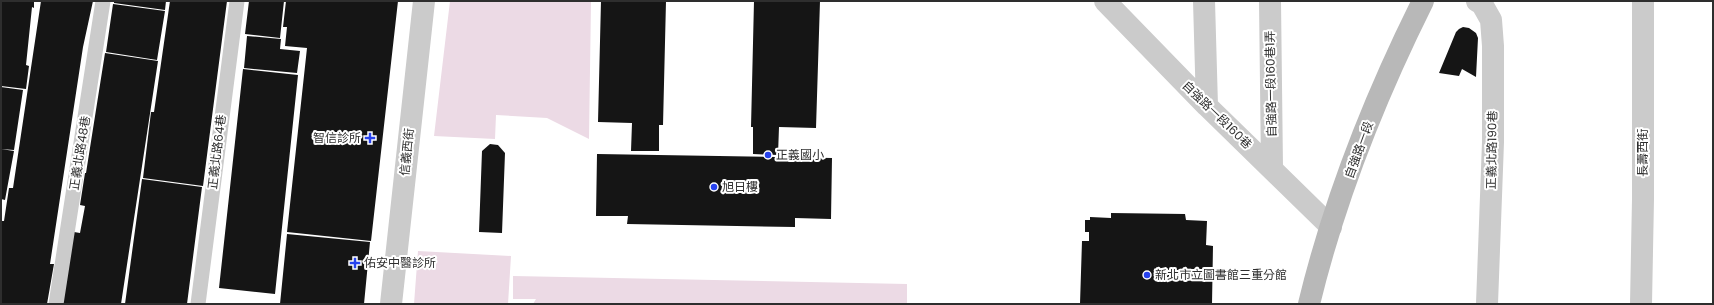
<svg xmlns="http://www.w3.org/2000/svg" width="1714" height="305" font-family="Poppins,'Noto Sans TC',sans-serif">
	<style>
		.green { fill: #ecdae5 }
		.building { fill: #151515 }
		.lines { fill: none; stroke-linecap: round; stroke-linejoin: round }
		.lane { stroke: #cbcbcb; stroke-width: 15 }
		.street { stroke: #cbcbcb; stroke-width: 22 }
		.secondary { stroke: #b8b8b8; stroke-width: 22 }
		.poi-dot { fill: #2742ee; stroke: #fff; stroke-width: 1.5 }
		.labels { text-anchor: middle; stroke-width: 4; stroke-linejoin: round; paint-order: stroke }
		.street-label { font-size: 12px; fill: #2e2e2e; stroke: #fff }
		.poi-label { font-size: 12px; fill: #2e2e2e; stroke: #fff; text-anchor: start }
	</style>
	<rect width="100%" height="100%" fill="#fff"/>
	<!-- green -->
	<path class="green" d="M450 1H591L589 139 547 118 496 115 495 139 434 136Z
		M418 251 511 256 508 304H414Z
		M513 276 907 284V304H533L536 299H513Z"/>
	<!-- building -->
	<path class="building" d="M1 1H34V8L32 7 26 65 29 66 26 89 1 86Z
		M41 1H93L83 47 50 264H54L47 304H1V221H4L9 188H13Z
		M114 1H166L165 10 114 3Z
		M170 1H227L203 186 143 178 151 112H154Z
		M249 1H284L280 38 245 34Z
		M286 1H398L371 241 287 232 307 48 285 46 287 27H283Z
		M601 1H666L663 125H659V151H631L632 123 598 122Z
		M754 1H820L816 128 779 127 778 155 753 154V127H751Z
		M113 4 165 11 157 60 106 52Z
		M1463 27 1469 28 1476 33 1478 38 1476 77 1462 69 1459 76 1439 73 1456 32 1459 29Z
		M247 36 281 39 280 49 300 51 297 73 244 68Z
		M105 53 158 61 121 304H62L74 232 80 233 85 206 80 205 85 173H86Z
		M243 69 298 75 275 294 219 288Z
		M1 87 23 90 14 150 1 149Z
		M490 144 498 145 505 153 502 233 479 232 482 151Z
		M1 149 14 151 5 200 1 199Z
		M597 154 832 158 831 219 795 218V227L627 224 628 216H596Z
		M142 179 202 187 187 304H125Z
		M1111 213 1185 214 1186 220 1207 221 1206 245 1213 246 1212 304H1080L1082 241H1089V232H1085V220H1090V217L1111 218Z
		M287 234 370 242 364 304H280Z"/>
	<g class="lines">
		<!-- lane -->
		<path class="lane" d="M56 304 103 1
			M198 304 237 1"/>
		<!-- street -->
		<path class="street" d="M1105 1 1207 106 1331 227
			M1204 1 1207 106
			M1270 1 1272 168
			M1477 1 1482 4 1491 20 1493 46V142L1487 304
			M391 304 424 1
			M1641 304 1643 199V1"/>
		<!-- secondary -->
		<path class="secondary" d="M1309 304C1334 201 1376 95 1423 1"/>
	</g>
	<!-- markers -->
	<g class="poi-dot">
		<path d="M368 132h4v4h4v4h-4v4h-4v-4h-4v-4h4z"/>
		<circle cx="768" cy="155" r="4"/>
		<circle cx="714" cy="187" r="4"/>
		<path d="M353 257h4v4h4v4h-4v4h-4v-4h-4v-4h4z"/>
		<circle cx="1147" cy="275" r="4"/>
	</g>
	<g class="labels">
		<!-- street labels -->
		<g class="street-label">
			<text transform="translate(1271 84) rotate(-91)" y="4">自強路一段160巷1弄</text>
			<text transform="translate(1217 115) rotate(44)" y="4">自強路一段160巷</text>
			<text transform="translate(1359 150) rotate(-70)" y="4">自強路一段</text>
			<text transform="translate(1492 150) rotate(-89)" y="4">正義北路190巷</text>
			<text transform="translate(217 152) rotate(-83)" y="4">正義北路64巷</text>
			<text transform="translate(407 152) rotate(-84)" y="4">信義西街</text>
			<text transform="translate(80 153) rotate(-81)" y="4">正義北路48巷</text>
			<text transform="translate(1643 153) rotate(-90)" y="4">長壽西街</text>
		</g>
		<!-- poi labels -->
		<g class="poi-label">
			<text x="361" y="142" text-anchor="end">智信診所</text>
			<text x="776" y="159">正義國小</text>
			<text x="722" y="191">旭日樓</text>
			<text x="364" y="267">佑安中醫診所</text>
			<text x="1155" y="279">新北市立圖書館三重分館</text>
		</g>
	</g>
	<!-- border -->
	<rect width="1714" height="305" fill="none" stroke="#2e2e2e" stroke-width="4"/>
</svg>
